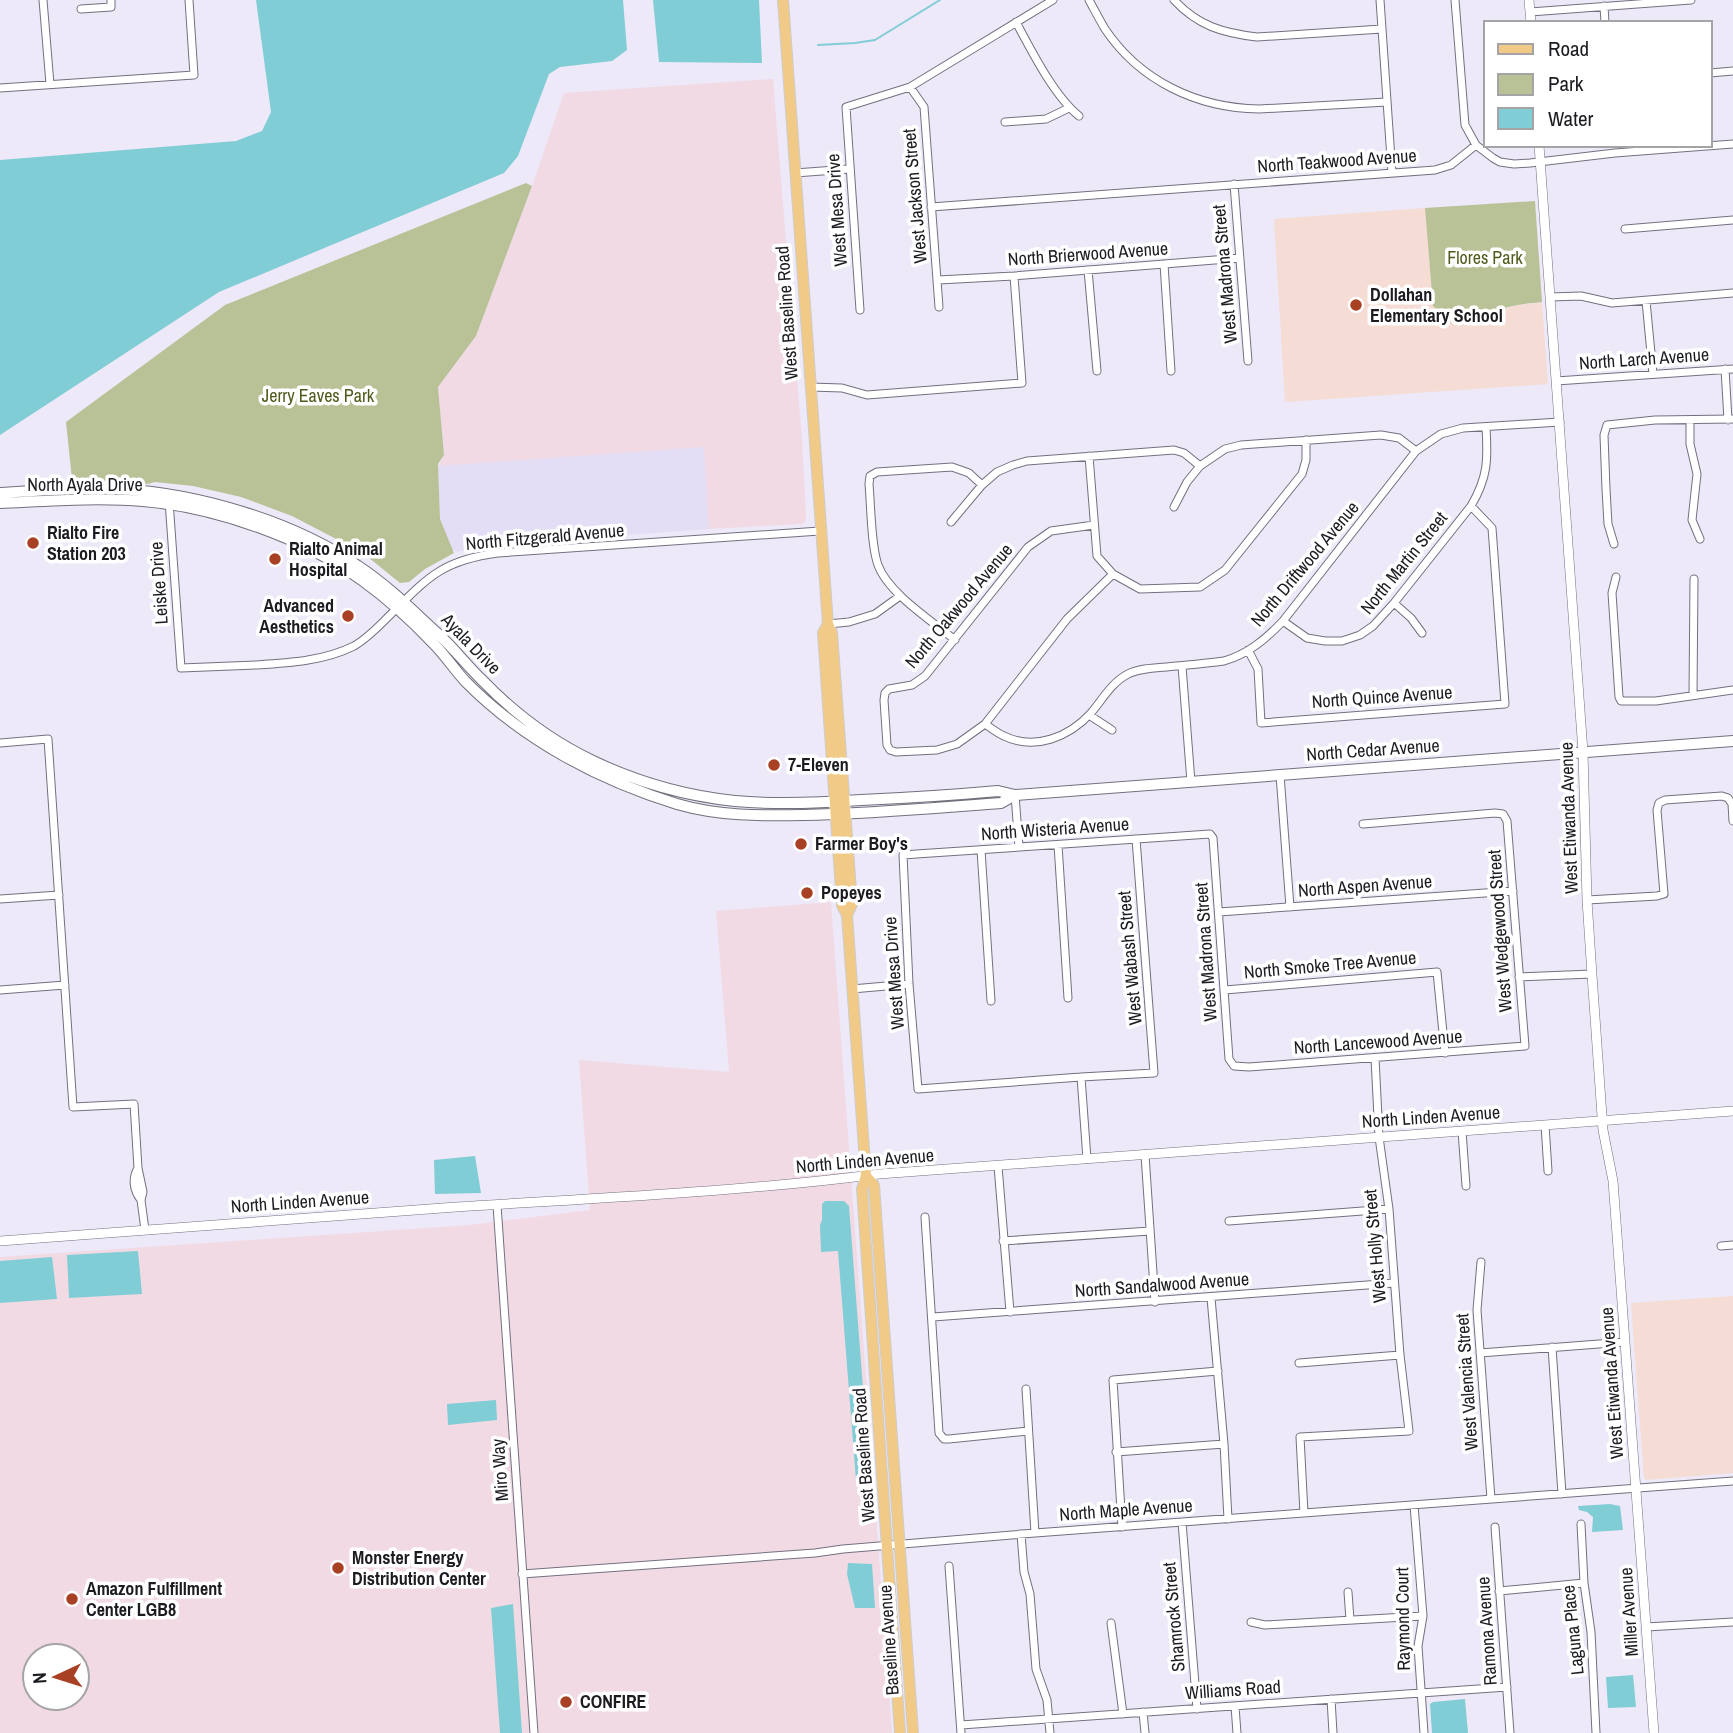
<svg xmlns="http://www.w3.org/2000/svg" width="1733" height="1733" font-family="'Archivo Narrow',sans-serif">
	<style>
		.built { fill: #e3ddf5 }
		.industrial { fill: #f2dae5; fill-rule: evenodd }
		.education { fill: #f5dcd4 }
		.green { fill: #b9c297 }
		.water { fill: #80cdd6 }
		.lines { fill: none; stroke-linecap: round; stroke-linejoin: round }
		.stream { stroke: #80cdd6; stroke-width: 2 }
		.minor-casing { stroke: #73707e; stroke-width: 9 }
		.tertiary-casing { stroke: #73707e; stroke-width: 10 }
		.secondary-casing { stroke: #73707e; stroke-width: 12 }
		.primary-casing { stroke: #cdcdce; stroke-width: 12 }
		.minor { stroke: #fff; stroke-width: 7 }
		.tertiary { stroke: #fff; stroke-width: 9 }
		.secondary { stroke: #fff; stroke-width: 10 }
		.primary { stroke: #f1ca88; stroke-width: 10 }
		.poi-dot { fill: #a84024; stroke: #fff; stroke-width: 2.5 }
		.labels { text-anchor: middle; stroke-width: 7; stroke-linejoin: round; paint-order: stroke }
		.street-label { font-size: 18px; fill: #1c1b21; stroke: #fff }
		.park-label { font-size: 18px; fill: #515a1c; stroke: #fff }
		.poi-label { font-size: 18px; font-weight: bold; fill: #1c1b21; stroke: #fff; text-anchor: start }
	</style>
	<rect width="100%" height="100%" fill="#ede9f9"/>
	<!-- built -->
	<path class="built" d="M704 447 709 529 489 545 457 552 452 549 440 519 438 466Z"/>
	<!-- industrial -->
	<path class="industrial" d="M773 79 802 440 806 515 805 522 802 524 709 529 704 447 438 466 444 455 438 387 476 336 532 186 564 93Z
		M831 902 892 1733H0V1257L470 1225 590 1210 579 1060 729 1072 716 911ZM35 1656H77V1698H35Z"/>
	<!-- education -->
	<path class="education" d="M1425 208 1433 306 1471 312H1486L1491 317 1497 311 1517 305 1542 302 1548 384 1285 402 1274 219Z
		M1733 1296V1473L1646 1480 1644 1478 1631 1303Z"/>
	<!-- green -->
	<path class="green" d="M526 183 532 186 476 336 438 387 444 455 438 464 440 519 454 553 425 569 409 582 400 583 363 553 292 516 241 497 193 486 155 482 148 484 72 479 66 422 225 305Z
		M1535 201 1542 302C1525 304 1503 304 1491 317L1486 312 1442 314 1433 306 1425 208Z"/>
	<!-- water -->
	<path class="water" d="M256 0H623L627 50 612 61 560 67 549 74 518 156 504 173 219 292 0 435V160L236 141 262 131 271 112Z
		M653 0H759L762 63 659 62Z
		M475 1156 481 1193 435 1194 434 1160Z
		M825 1201H844L849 1206 870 1479 856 1480 838 1251 821 1252 820 1225 822 1220V1204Z
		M138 1251 142 1294 69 1298 67 1255Z
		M52 1257 57 1299 0 1303V1261Z
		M496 1400 497 1420 448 1425 447 1404Z
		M1610 1504 1620 1506 1623 1530 1592 1532 1593 1517 1587 1512 1579 1510 1578 1506Z
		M848 1563 872 1564 875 1608H855L847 1574Z
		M513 1604 522 1733H500L491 1608Z
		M1633 1675 1636 1707 1608 1708 1606 1677Z
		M1465 1699 1468 1733H1432L1430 1704 1433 1702Z"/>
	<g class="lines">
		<!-- stream -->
		<path class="stream" d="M818 45 855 43 875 40 940 0"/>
		<defs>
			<path id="minor" d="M43 0 50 84
				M1089 0C1094 9 1099 19 1105 29 1140 81 1197 108 1259 109L1387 102
				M1174 0C1198 26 1223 33 1257 37L1382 29
				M1380 0 1392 173
				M1455 0 1465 125 1476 145 1493 158 1500 162 1514 164 1530 163 1615 153 1733 144
				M1604 6 1605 23
				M81 9 111 7V0
				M1530 12 1691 0
				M1016 22C1031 50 1054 96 1079 116
				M1710 73 1733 71
				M910 87 924 107 939 307
				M0 88 194 75 189 0
				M1005 122 1046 119 1069 108
				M795 173 849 169
				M1234 184 1248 361
				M931 207 1435 170 1451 165 1476 145
				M1625 229 1733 220
				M1164 264 1171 371
				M1088 270 1097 371
				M938 280 1014 276 1240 258
				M1550 297 1581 296 1612 303 1733 293
				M1646 301 1653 374
				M860 310 846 107 910 87 1053 0
				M1725 369 1728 420
				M1556 381 1733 369
				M810 387 842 388 867 395 1022 383 1014 276
				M1690 420V444L1697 474 1692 520 1700 539
				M1089 456 1097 556 1113 574 1140 589 1200 587 1225 570 1302 474 1306 460V440
				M1200 466 1225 449 1241 445 1381 435 1399 438 1416 451 1441 434 1463 428 1560 422
				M169 501 181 668C206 667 231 666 256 665 289 663 324 661 354 646 368 638 379 626 390 615 428 577 443 560 498 553L820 531
				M951 522 982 485 997 472 1013 465 1027 461 1174 450 1184 453 1200 466 1187 482 1174 507
				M1094 525 1051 531 1028 547 925 676 912 685 889 689 885 693 884 700 887 745 890 750 896 752 937 750 957 744 985 724 1067 619 1113 574
				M1614 544 1608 524 1606 489 1604 435 1607 425 1655 420 1733 419
				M1616 577 1612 593 1619 697 1621 701H1656L1733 690
				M1394 603 1411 618 1422 633
				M1283 621 1307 638 1325 641H1342L1360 635 1373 626 1394 603 1471 506C1488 477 1488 460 1486 427
				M828 624 849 622 875 614 900 596
				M955 640C932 621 888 593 878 565 871 546 871 506 869 484L870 476 877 472 952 467 969 473 982 485
				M1248 650 1258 669 1261 723 1505 704 1492 528 1471 506
				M1182 666 1191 782
				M1693 695 1694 579
				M1089 715 1112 730
				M985 724C991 728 997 733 1004 736 1035 751 1069 737 1091 713 1102 700 1112 682 1128 674 1142 667 1161 668 1176 666 1192 665 1208 663 1224 661 1248 654 1266 639 1283 621L1416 451
				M0 743 48 739 73 1107 134 1104 138 1168 143 1192 141 1200 145 1230
				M1280 775 1290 907
				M1015 795 1019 847
				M1136 839 1154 1073 1081 1077 918 1089 909 984 903 855C1005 848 1107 842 1210 834L1213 838 1229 1059 1234 1066 1249 1067 1525 1046 1507 821 1503 814 1495 813 1363 824
				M1058 845 1068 998
				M981 850 991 1001
				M0 899 59 895
				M1587 900 1657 896 1664 894 1657 810 1659 803 1665 800 1722 796 1728 798 1732 804 1733 821
				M1219 912 1513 891
				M1519 977 1592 974
				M852 989 909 984
				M0 990 65 985
				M1225 990 1437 972 1445 1053
				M1081 1077 1087 1159
				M1545 1125 1548 1171
				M1462 1131 1466 1186
				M1145 1155 1155 1302
				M998 1166 1010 1312
				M138 1168C132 1178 133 1190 141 1200
				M497 1205 534 1733
				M925 1217 939 1433 944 1439H949L1028 1431
				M1229 1221 1389 1209
				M1003 1241 1150 1231
				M1721 1246 1733 1245
				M1481 1262 1477 1310 1491 1499
				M1211 1298 1224 1444 1228 1519
				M933 1317 1394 1283
				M1552 1347 1562 1494
				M1480 1353 1625 1342
				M1299 1363 1400 1355
				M1026 1389 1035 1533
				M1116 1452 1224 1444
				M1414 1505 1423 1616 1418 1646 1424 1733
				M1304 1513 1300 1437 1409 1431 1400 1355 1389 1209 1379 1137 1375 1058
				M1182 1522 1197 1709
				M1581 1524 1584 1583 1591 1632 1596 1733
				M1122 1527 1113 1380 1218 1371
				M1495 1527 1510 1733
				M1021 1534 1024 1572 1030 1594 1036 1669 1047 1700 1050 1733
				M949 1566 961 1733
				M522 1574 815 1553 843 1549 1035 1533 1733 1481
				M1499 1591 1584 1583
				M1348 1592 1350 1620
				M1251 1622 1265 1625 1423 1616
				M1111 1623 1123 1714
				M1646 1627 1733 1622
				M1331 1699 1333 1733
				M1235 1706 1237 1733
				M1143 1712 1145 1733
				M961 1725 1507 1687"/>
			<path id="tertiary" d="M1529 0 1531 23
				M1539 145 1583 752 1587 900 1592 975 1603 1130 1613 1181 1654 1733
				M0 1241C152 1231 304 1217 456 1207 597 1198 739 1192 879 1174L1733 1111"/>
			<path id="secondary" d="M0 493C40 491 80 487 121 489 199 494 293 521 358 566 387 585 412 610 437 633 454 648 467 666 483 681 514 713 553 742 593 761 637 782 687 796 735 801 777 805 819 803 861 800 907 798 953 795 998 791L1015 795 1733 741
				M0 503C46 501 97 497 143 501 216 507 304 538 363 581 388 599 412 621 433 643 445 655 454 669 465 681 523 740 599 780 677 804 718 816 761 816 803 815 869 814 935 808 1001 803L1015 795"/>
			<path id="primary" d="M783 0 828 624 832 633 852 904 847 915
				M828 624 823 633 842 905 847 915 866 1176 862 1189 900 1733
				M866 1176 874 1185 913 1733"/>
		</defs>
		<!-- minor casing -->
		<use href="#minor" class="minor-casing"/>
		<!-- tertiary casing -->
		<use href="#tertiary" class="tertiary-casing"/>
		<!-- secondary casing -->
		<use href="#secondary" class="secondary-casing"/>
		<!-- primary casing -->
		<use href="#primary" class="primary-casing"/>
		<!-- minor -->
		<use href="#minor" class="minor"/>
		<!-- tertiary -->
		<use href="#tertiary" class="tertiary"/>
		<!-- secondary -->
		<use href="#secondary" class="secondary"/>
		<!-- primary -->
		<use href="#primary" class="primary"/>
	</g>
	<!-- markers -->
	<g class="poi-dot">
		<circle cx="1356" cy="305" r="7"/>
		<circle cx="33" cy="543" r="7"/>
		<circle cx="275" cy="559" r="7"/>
		<circle cx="348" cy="616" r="7"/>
		<circle cx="774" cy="765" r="7"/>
		<circle cx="801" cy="844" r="7"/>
		<circle cx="807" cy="893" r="7"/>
		<circle cx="338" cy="1568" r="7"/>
		<circle cx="72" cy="1599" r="7"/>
		<circle cx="566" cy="1702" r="7"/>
	</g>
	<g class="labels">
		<!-- street labels -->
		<g class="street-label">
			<text transform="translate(1337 161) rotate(-4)" y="6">North Teakwood Avenue</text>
			<text transform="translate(915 196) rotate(-95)" y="6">West Jackson Street</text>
			<text transform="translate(837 210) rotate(-94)" y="6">West Mesa Drive</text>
			<text transform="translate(1088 254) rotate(-4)" y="6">North Brierwood Avenue</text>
			<text transform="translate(1225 274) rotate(-95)" y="6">West Madrona Street</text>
			<text transform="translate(787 313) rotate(-94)" y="6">West Baseline Road</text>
			<text transform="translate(1644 359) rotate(-4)" y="6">North Larch Avenue</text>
			<text x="85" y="491">North Ayala Drive</text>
			<text transform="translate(545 537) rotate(-5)" y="6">North Fitzgerald Avenue</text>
			<text transform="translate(1404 563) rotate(-51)" y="6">North Martin Street</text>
			<text transform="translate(1305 564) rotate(-50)" y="6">North Driftwood Avenue</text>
			<text transform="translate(159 583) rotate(-94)" y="6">Leiske Drive</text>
			<text transform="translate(959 606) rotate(-50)" y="6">North Oakwood Avenue</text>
			<text transform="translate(471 644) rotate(46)" y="6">Ayala Drive</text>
			<text transform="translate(1382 697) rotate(-4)" y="6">North Quince Avenue</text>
			<text transform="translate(1373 750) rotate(-4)" y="6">North Cedar Avenue</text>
			<text transform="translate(1569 818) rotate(-92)" y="6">West Etiwanda Avenue</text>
			<text transform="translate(1055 829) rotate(-4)" y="6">North Wisteria Avenue</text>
			<text transform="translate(1365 886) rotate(-4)" y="6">North Aspen Avenue</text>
			<text transform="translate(1500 931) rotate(-94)" y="6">West Wedgewood Street</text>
			<text transform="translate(1206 952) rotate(-94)" y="6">West Madrona Street</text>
			<text transform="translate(1130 958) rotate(-95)" y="6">West Wabash Street</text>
			<text transform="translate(1330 965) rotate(-5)" y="6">North Smoke Tree Avenue</text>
			<text transform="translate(894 973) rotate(-94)" y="6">West Mesa Drive</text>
			<text transform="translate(1378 1042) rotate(-4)" y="6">North Lancewood Avenue</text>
			<text transform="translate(1431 1117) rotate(-4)" y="6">North Linden Avenue</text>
			<text transform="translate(865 1161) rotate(-5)" y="6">North Linden Avenue</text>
			<text transform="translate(300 1202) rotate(-4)" y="6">North Linden Avenue</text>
			<text transform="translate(1375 1246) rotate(-95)" y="6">West Holly Street</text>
			<text transform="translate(1162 1285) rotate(-4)" y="6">North Sandalwood Avenue</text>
			<text transform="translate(1467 1382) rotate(-94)" y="6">West Valencia Street</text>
			<text transform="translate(1612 1383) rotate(-94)" y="6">West Etiwanda Avenue</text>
			<text transform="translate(864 1455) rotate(-94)" y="6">West Baseline Road</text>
			<text transform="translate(500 1470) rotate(-94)" y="6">Miro Way</text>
			<text transform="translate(1126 1510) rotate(-4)" y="6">North Maple Avenue</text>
			<text transform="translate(1629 1612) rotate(-94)" y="6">Miller Avenue</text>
			<text transform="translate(1174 1617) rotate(-95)" y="6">Shamrock Street</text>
			<text transform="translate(1403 1619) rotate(-91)" y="6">Raymond Court</text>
			<text transform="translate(1573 1630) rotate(-96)" y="6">Laguna Place</text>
			<text transform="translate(1487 1631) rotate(-94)" y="6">Ramona Avenue</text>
			<text transform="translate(889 1640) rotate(-94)" y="6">Baseline Avenue</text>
			<text transform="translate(1233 1690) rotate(-4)" y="6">Williams Road</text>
		</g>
		<!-- park labels -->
		<g class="park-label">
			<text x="1485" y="264">Flores Park</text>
			<text x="318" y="402">Jerry Eaves Park</text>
		</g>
		<!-- poi labels -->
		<g class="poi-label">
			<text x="1370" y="301">Dollahan<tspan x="1370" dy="21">Elementary School</tspan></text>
			<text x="47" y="539">Rialto Fire<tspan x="47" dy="21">Station 203</tspan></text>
			<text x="289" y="555">Rialto Animal<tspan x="289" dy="21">Hospital</tspan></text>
			<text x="334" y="612" text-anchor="end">Advanced<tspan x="334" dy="21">Aesthetics</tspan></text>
			<text x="788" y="771">7-Eleven</text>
			<text x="815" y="850">Farmer Boy's</text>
			<text x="821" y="899">Popeyes</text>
			<text x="352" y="1564">Monster Energy<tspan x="352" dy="21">Distribution Center</tspan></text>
			<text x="86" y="1595">Amazon Fulfillment<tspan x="86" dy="21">Center LGB8</tspan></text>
			<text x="580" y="1708">CONFIRE</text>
		</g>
	</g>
	<!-- legend -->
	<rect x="1484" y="21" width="228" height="126" fill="#ffffff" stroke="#a4a4a6" stroke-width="2"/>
	<rect x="1498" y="44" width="35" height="10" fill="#f1ca88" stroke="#a4a4a6" stroke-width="2"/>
	<text x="1548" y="56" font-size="21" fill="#1c1b21">Road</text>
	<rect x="1498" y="74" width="35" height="21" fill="#b9c297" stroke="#a4a4a6" stroke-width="2"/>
	<text x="1548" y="91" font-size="21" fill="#1c1b21">Park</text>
	<rect x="1498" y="108" width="35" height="21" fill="#80cdd6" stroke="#a4a4a6" stroke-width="2"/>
	<text x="1548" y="126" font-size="21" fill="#1c1b21">Water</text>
	<!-- north arrow -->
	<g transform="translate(56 1677) rotate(266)"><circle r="33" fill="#ffffff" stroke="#a4a4a6" stroke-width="2"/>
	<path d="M0-5L12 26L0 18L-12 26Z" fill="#a84024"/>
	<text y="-10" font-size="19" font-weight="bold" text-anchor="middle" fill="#1c1b21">N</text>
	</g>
</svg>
